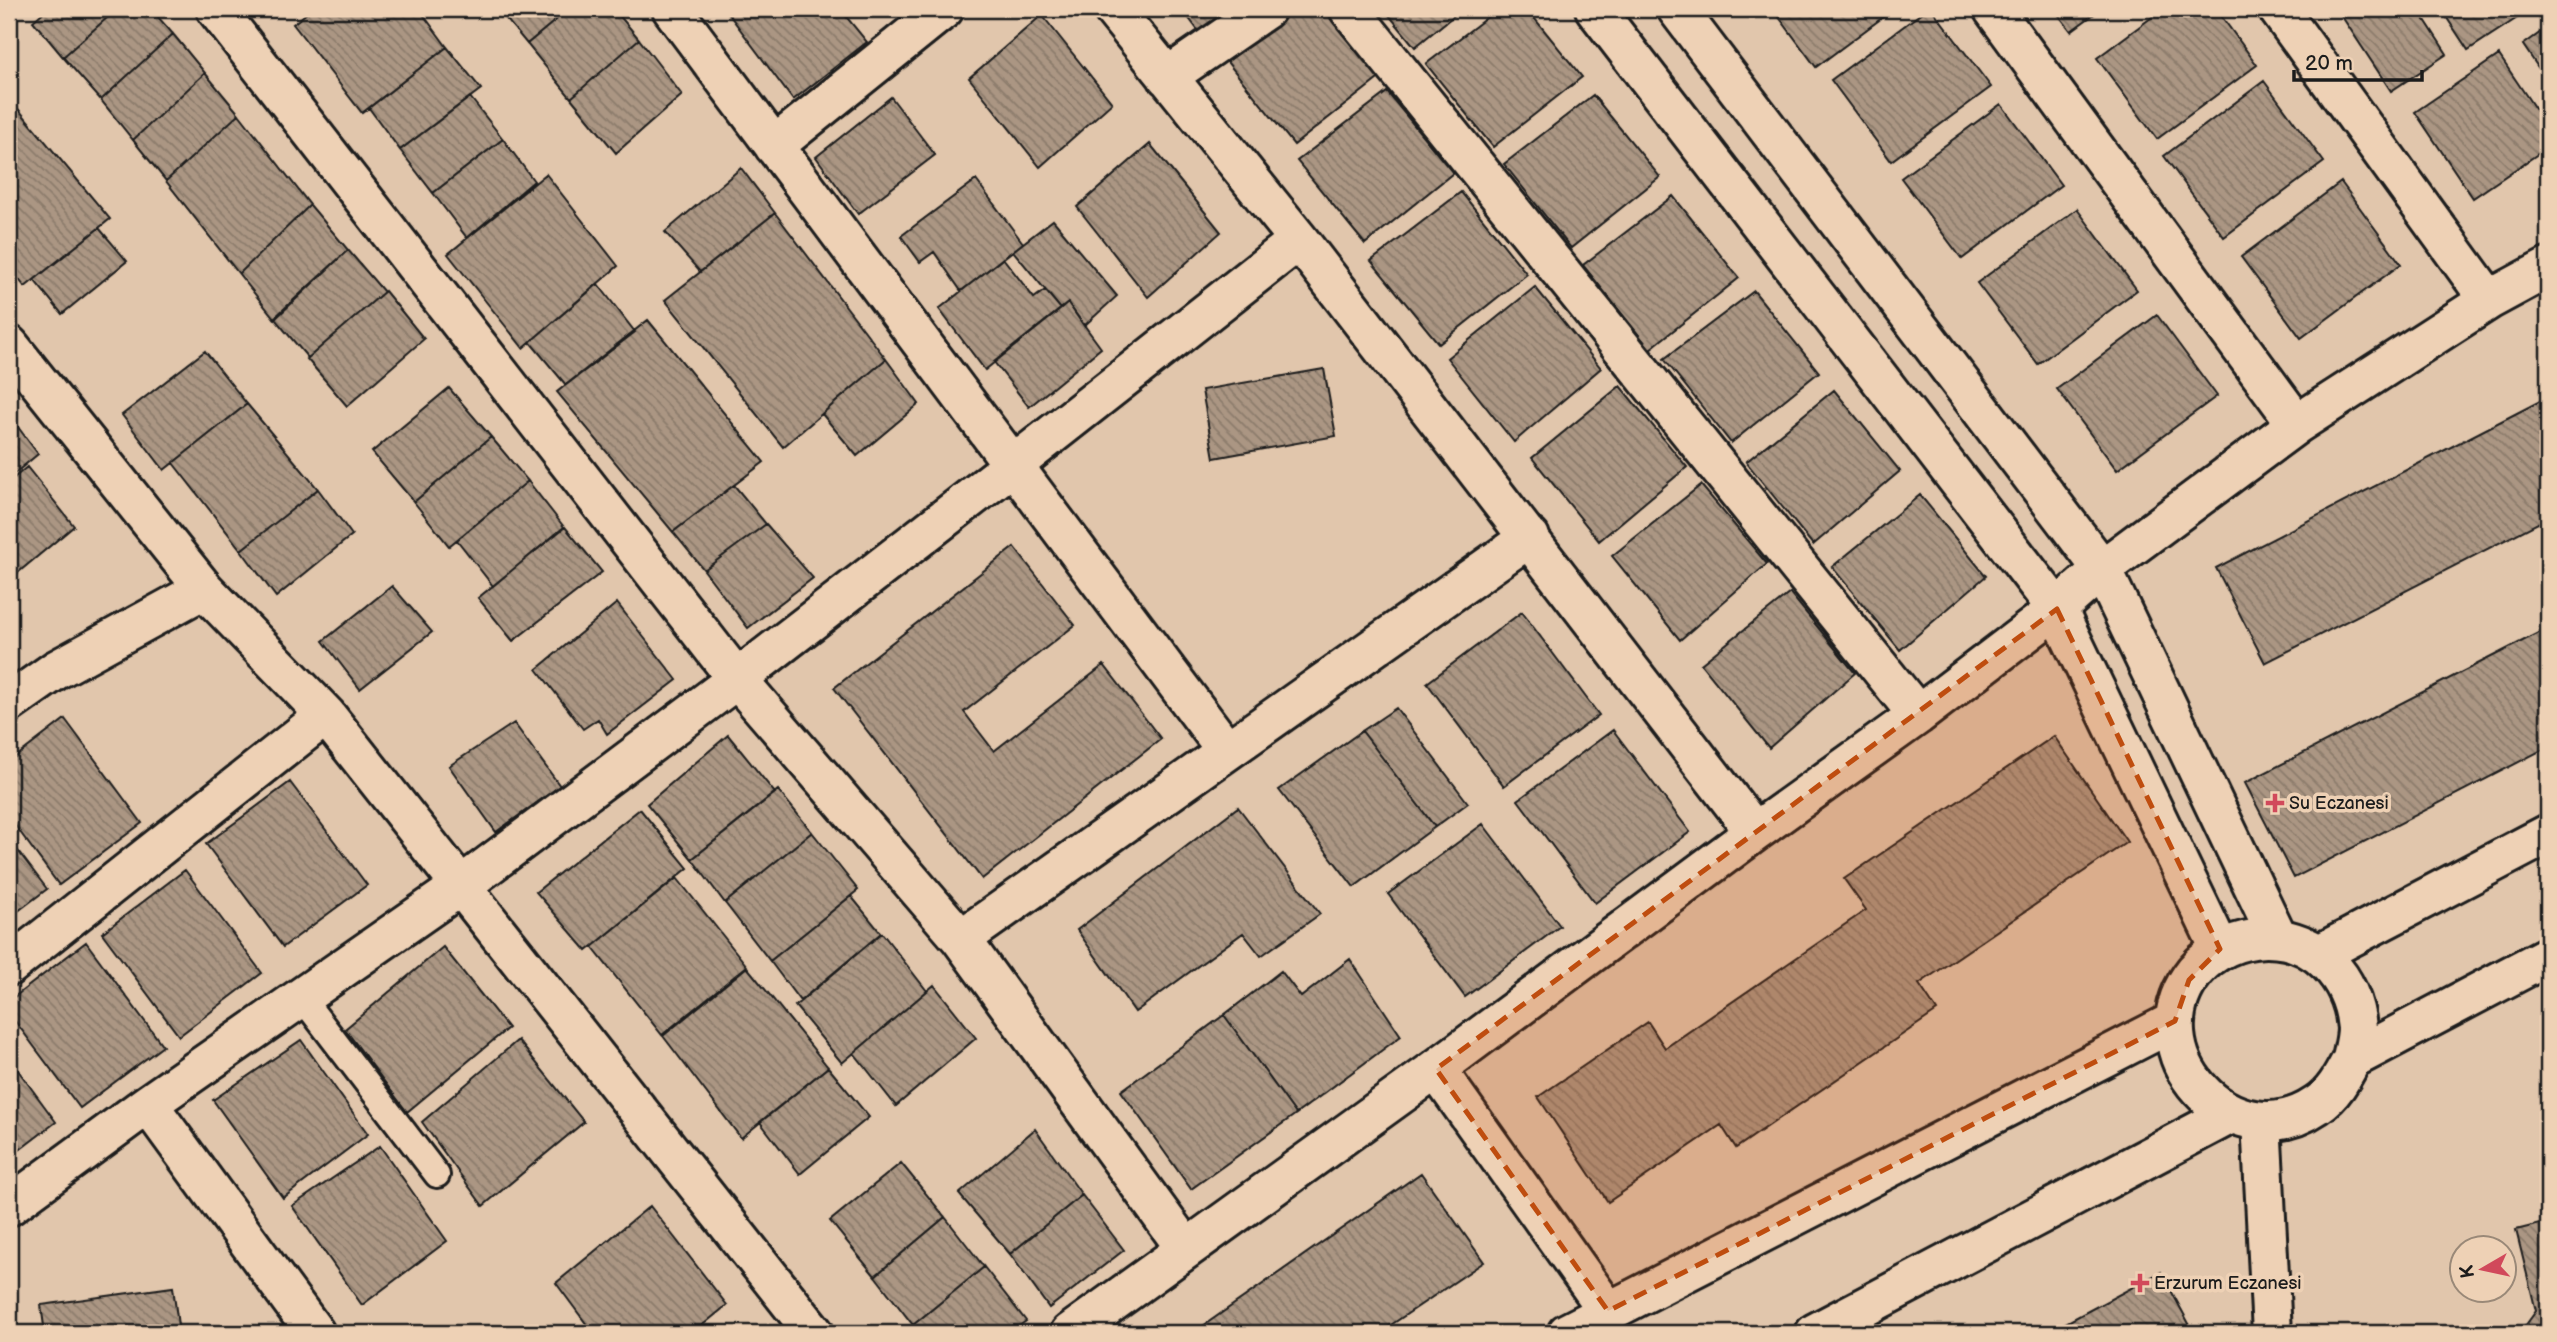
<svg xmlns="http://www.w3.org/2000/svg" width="2557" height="1342" font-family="'Balsamiq Sans',sans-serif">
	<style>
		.building { fill: url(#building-back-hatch); stroke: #1c1c1c; stroke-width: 2 }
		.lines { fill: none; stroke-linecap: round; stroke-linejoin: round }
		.lane-casing { stroke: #1c1c1c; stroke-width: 30 }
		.street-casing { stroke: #1c1c1c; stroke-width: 44 }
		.secondary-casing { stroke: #1c1c1c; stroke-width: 44 }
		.lane { stroke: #eed1b5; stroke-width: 24 }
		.street { stroke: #eed1b5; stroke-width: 38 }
		.secondary { stroke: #eed1b5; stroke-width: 38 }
		.marked { fill: #bf4d0f; fill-opacity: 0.2; stroke: #bf4d0f; stroke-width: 5; stroke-dasharray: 14 9; stroke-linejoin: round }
		.poi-dot { fill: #d1495b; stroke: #eed1b5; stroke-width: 2.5 }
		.labels { text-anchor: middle; stroke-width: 7; stroke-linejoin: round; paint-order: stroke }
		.poi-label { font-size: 18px; fill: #1c1c1c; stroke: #eed1b5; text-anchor: start }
	</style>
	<defs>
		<pattern id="building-back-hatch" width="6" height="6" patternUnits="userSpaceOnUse" patternTransform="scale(1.75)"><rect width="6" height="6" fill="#ab9683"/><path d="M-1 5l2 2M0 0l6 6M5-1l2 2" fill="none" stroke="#8a7a6a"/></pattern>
	</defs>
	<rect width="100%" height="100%" fill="#e1c6ac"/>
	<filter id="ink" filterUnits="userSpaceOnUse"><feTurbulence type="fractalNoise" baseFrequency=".0143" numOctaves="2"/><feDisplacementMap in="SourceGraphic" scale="14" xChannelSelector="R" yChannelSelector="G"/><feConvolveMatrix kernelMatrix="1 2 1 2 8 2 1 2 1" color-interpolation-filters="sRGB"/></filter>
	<g filter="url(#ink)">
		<!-- building -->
		<path class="building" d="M47 9H117L63 57 33 21Z
			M117 9H151L173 34 101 100 63 57Z
			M312 9H419L447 47 362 113 293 24Z
			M498 9H569L527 44Z
			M569 9H614L639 39 571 98 527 44Z
			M725 9H840L867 42 793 100Z
			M1182 9H1251L1206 41Z
			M1296 9H1329L1383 75 1294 145 1227 62Z
			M1384 9H1462L1415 47Z
			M1498 9H1527L1582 77 1493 147 1426 64Z
			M1773 9H1894L1816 67Z
			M1927 9H1932L1991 87 1891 161 1831 80Z
			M2054 9H2101L2071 31Z
			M2163 9H2216L2257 65 2157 139 2097 58Z
			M2337 9H2418L2447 54 2391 91Z
			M2441 9H2531L2468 50Z
			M1042 15 1112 103 1040 167 969 78Z
			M2548 27V82L2523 45Z
			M173 34 205 73 133 140 101 100Z
			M639 39 682 95 616 153 571 98Z
			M447 47 481 89 400 150 369 108Z
			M2499 55 2548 128V147L2473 198 2415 112Z
			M205 73 239 114 166 181 133 140Z
			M2264 81 2324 162 2224 237 2164 156Z
			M1387 92 1453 173 1365 244 1297 161Z
			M1593 95 1660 177 1571 248 1504 164Z
			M470 97 503 139 433 193 400 150Z
			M891 97 935 155 858 214 816 157Z
			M9 98 110 219 25 287 9 267Z
			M2001 104 2061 185 1962 259 1901 178Z
			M239 114 310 205 239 274 166 181Z
			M503 139 534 181 467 238 433 193Z
			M1150 144 1221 232 1148 297 1077 207Z
			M741 168 775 213 700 272 665 232Z
			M546 174 618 266 523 348 448 254Z
			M976 180 1023 243 961 291 934 252 920 262 901 236Z
			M2341 182 2401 264 2301 338 2241 257Z
			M1461 192 1527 274 1439 344 1371 261Z
			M1673 196 1739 278 1650 349 1583 265Z
			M310 205 348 250 274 318 239 274Z
			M2077 209 2137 290 2038 364 1977 283Z
			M775 213 886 359 783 447 665 300Z
			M1053 220 1117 296 1084 326 1068 303 1061 309 1013 251Z
			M99 228 127 261 62 314 34 280Z
			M348 250 384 292 308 358 275 319Z
			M1003 258 1034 298 1045 290 1061 309 985 370 939 309Z
			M598 284 635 332 566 385 530 342Z
			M1535 287 1601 368 1514 442 1447 358Z
			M385 291 424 339 347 406 307 359Z
			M1754 291 1819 372 1731 443 1664 359Z
			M1068 303 1101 348 1029 407 994 362Z
			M2157 315 2217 396 2117 470 2057 389Z
			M648 320 764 462 673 532 557 392Z
			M205 351 247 404 164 470 122 415Z
			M886 359 919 404 857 456 822 414Z
			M1324 369 1336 436 1214 458 1202 390Z
			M1620 386 1687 467 1599 541 1532 458Z
			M449 388 491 437 414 502 372 452Z
			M1834 390 1900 471 1813 545 1746 462Z
			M2548 397V518L2265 663 2216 568Z
			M247 404 318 489 241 550 173 463Z
			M9 415 38 454 9 478Z
			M491 437 528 481 449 546 414 502Z
			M27 467 74 526 9 580V482Z
			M528 481 564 527 493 586 457 540Z
			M734 485 766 524 704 570 673 532Z
			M1701 485 1767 564 1680 640 1612 556Z
			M318 489 352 535 276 597 241 550Z
			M1920 495 1986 576 1900 650 1832 567Z
			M766 524 813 578 748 628 704 570Z
			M565 527 602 572 513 641 478 598Z
			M1014 547 1075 625 964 712 994 751 1104 665 1161 739 982 879 834 688Z
			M392 586 432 632 360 689 323 641Z
			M1790 593 1855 673 1769 748 1701 664Z
			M617 603 677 680 607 734 598 719 583 729 537 669Z
			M1522 612 1599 715 1504 786 1427 683Z
			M2548 628V747L2294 878 2245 783Z
			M1396 708 1468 803 1435 827 1362 731Z
			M65 719 142 823 59 885 9 817V762Z
			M514 723 560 786 496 832 449 766Z
			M1613 730 1690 832 1595 903 1518 800Z
			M1362 731 1435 827 1354 887 1279 790Z
			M728 735 775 793 692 859 647 804Z
			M2054 736 2127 842 1919 984 1937 1011 1736 1148 1721 1125 1608 1202 1538 1097 1648 1022 1665 1048 1866 910 1844 879Z
			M290 782 367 885 283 947 206 844Z
			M778 790 812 832 725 903 692 859Z
			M1238 807 1320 914 1261 956 1243 933 1135 1012 1077 930Z
			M640 809 688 868 587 951 536 892Z
			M1483 824 1560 926 1465 997 1388 894Z
			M812 832 858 890 770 961 725 903Z
			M9 839 47 889 9 918Z
			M185 870 262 973 179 1036 102 933Z
			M677 878 747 966 662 1035 592 947Z
			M851 896 881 933 800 1001 770 961Z
			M882 933 927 991 842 1063 795 1006Z
			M86 942 163 1046 80 1108 9 1013V1001Z
			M443 947 508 1028 407 1112 345 1029Z
			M1350 959 1401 1036 1296 1114 1224 1015 1281 971 1301 997Z
			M747 967 828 1067 741 1138 663 1036Z
			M934 985 976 1038 896 1106 854 1053Z
			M1224 1015 1296 1114 1191 1189 1121 1091Z
			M301 1040 368 1134 283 1198 213 1100Z
			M518 1040 584 1122 483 1206 422 1122Z
			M9 1058 56 1122 9 1158Z
			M828 1067 869 1117 800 1174 760 1122Z
			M1035 1129 1082 1195 1010 1254 959 1194Z
			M380 1146 447 1241 362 1305 292 1206Z
			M901 1163 945 1217 875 1276 830 1221Z
			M1421 1173 1484 1262 1379 1333H1193Z
			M1082 1195 1124 1250 1049 1308 1010 1254Z
			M650 1206 727 1305 693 1333H593L556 1283Z
			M945 1217 984 1267 913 1325 875 1276Z
			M2548 1222V1333H2520L2536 1311 2516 1230Z
			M984 1267 1026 1321 1010 1333H919L913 1325Z
			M2161 1272 2194 1333H2047Z
			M173 1287 179 1333H45L41 1305Z"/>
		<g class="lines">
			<defs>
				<path id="lane" d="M302 998 437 1175"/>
				<path id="street" d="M216 9 737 679 961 939 1186 1249
					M672 9 1227 751
					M1113 9 1299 240 1755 832
					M1349 9 1918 715
					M1595 9 2057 609 2220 949
					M1677 9 2102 569 2278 938
					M1993 9 2297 424
					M2278 9 2489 300
					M1167 77 1266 9
					M774 146 944 9
					M9 345 204 589 326 715 814 1333
					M9 703 56 670 204 589
					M961 939 1530 537
					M9 966 326 715
					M1436 1069 1608 1311
					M148 1104 315 1333
					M2261 1121 2272 1333
					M9 1206 148 1104 461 886 737 679 1012 466 1299 240
					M1070 1333 1436 1069 1755 832 1918 715 2057 609 2102 569 2297 424 2489 300 2548 268"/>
				<path id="secondary" d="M2319 954 2548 834
					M2352 1059C2354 1049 2357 1038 2357 1028 2353 978 2316 937 2265 938 2238 939 2213 950 2195 971 2131 1051 2232 1163 2317 1105 2334 1094 2343 1076 2352 1059L2548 956
					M1567 1333 2175 1021
					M1815 1333 2231 1114"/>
			</defs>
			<!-- lane casing -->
			<use href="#lane" class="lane-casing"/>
			<!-- street casing -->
			<use href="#street" class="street-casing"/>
			<!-- secondary casing -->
			<use href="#secondary" class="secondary-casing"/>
			<!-- lane -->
			<use href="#lane" class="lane"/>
			<!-- street -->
			<use href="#street" class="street"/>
			<!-- secondary -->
			<use href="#secondary" class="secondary"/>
		</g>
	</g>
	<!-- marked area -->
	<path class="marked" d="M2057 609 2220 949 2189 980 2175 1021 1608 1311 1436 1069Z"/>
	<!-- markers -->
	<g class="poi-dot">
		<path d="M2271.5 792.5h7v7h7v7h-7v7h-7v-7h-7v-7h7z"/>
		<path d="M2136.5 1272.5h7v7h7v7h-7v7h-7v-7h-7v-7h7z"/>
	</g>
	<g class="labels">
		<!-- poi labels -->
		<g class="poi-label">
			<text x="2289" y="809">Su Eczanesi</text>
			<text x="2154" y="1289">Erzurum Eczanesi</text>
		</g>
	</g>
	<!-- margin -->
	<rect width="2557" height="1342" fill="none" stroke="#eed1b5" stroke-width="35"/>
	<rect x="18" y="18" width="2522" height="1307" fill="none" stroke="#1c1c1c" stroke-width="2.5" filter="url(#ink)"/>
	<!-- north arrow -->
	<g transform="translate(2483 1269) rotate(261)"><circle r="33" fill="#eed1b5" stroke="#9a8978" stroke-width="2"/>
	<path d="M0-5L12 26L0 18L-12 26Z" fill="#d1495b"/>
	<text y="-10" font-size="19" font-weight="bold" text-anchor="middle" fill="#1c1c1c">K</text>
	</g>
	<!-- scale -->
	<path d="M2294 70v10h128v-10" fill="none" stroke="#1c1c1c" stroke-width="3.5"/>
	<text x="2305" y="70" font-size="21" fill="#1c1c1c" stroke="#eed1b5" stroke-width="5" paint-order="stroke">20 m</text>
</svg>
